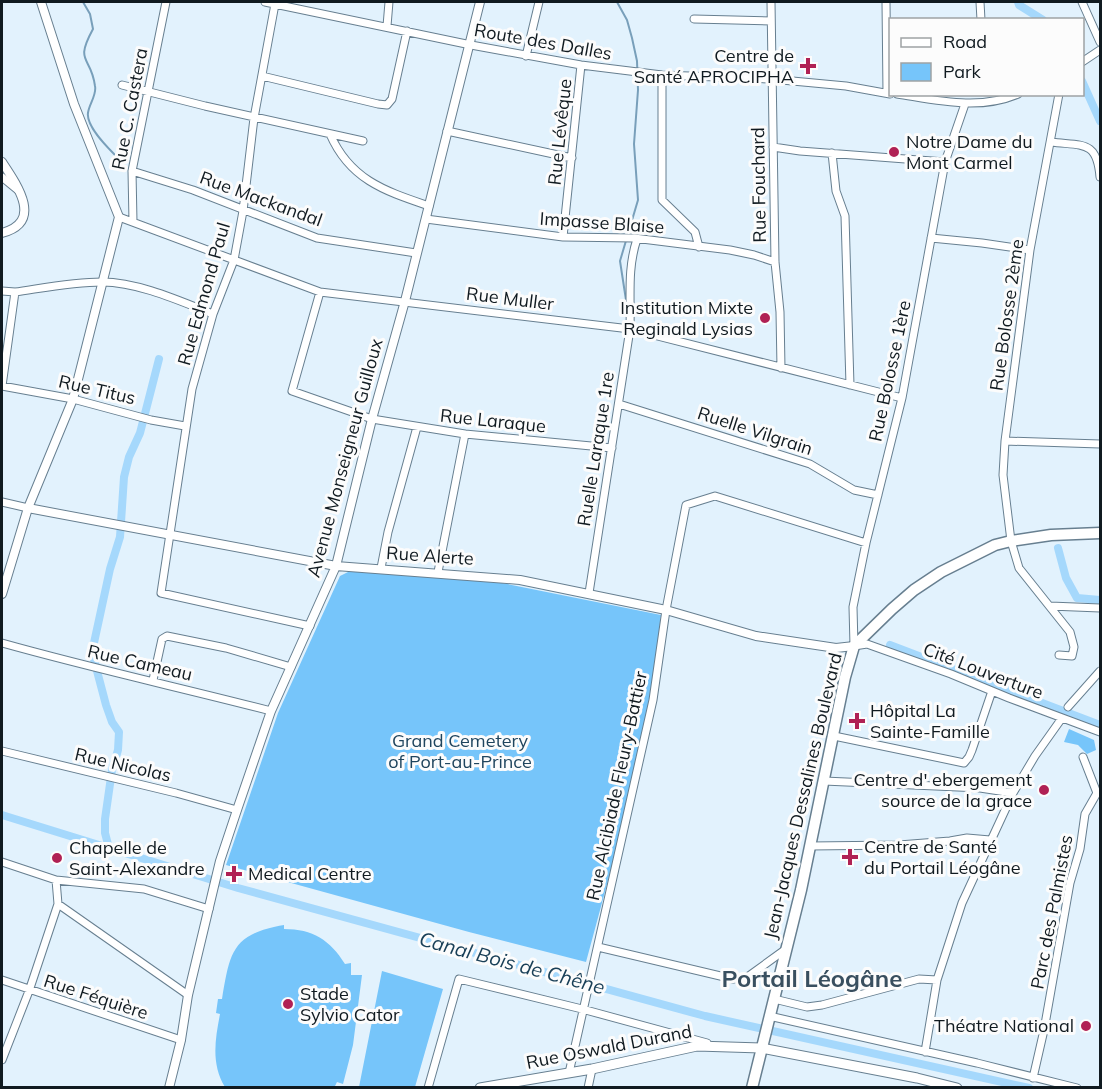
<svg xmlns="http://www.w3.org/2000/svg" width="1102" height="1089" font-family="Mulish,sans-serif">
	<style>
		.green { fill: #76c5fa }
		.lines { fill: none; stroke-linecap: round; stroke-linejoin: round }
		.stream { stroke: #789fba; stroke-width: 2 }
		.canal { stroke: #a5d8fc; stroke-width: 8 }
		.minor-casing { stroke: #677f90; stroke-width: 9 }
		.tertiary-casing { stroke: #677f90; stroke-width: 10 }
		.secondary-casing { stroke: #677f90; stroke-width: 11 }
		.primary-casing { stroke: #677f90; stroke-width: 13 }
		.minor { stroke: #fff; stroke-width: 7 }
		.tertiary { stroke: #fff; stroke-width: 8 }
		.secondary { stroke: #fff; stroke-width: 9 }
		.primary { stroke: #fff; stroke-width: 10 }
		.poi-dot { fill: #b02154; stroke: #fcfcfc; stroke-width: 2 }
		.labels { text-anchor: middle; stroke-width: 6; stroke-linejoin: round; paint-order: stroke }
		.street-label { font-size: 18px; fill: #101a20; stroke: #fcfcfc }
		.poi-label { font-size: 18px; fill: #101a20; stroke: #fcfcfc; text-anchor: start }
		.park-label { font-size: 18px; fill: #1f455e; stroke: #fcfcfc }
		.water-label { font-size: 20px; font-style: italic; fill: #1a4058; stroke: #fcfcfc }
		.district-label { font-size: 24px; font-weight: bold; fill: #394f5f; stroke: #fcfcfc }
	</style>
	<rect width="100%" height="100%" fill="#e2f2fd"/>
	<!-- green -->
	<path class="green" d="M350 571 502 583 661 615 653 686 636 777 586 962 469 932 226 865 278 713 340 576Z
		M1069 729 1094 740 1096 750 1087 754 1078 745 1064 742Z
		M284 925V929C313 929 330 940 345 964L351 963V975H362L353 1045 343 1084 337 1082 334 1088 225 1087C211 1064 215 1040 220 1014L216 1013 218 999H222C230 952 232 934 284 925Z
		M382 971 443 989 415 1087H359Z"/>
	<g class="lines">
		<!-- stream -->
		<path class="stream" d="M83 2 90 14 93 29C74 64 91 55 95 86 97 95 89 104 88 113 86 126 106 146 115 155L116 162
			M617 2 627 20 632 38 637 61 638 90 634 144 638 200 620 261 626 300"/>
		<!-- canal -->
		<path class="canal" d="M1018 2 1019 5 1043 20
			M1082 81 1100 121
			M1058 548 1066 578 1077 598 1100 600
			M890 645 1100 725
			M2 815 238 888 705 1016 1029 1088
			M109 848 105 833V819L112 770 118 750 119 732 112 722 106 705 92 652 110 569 120 537 124 477 129 457 140 433 159 359"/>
		<defs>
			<path id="minor" d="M265 2 471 45 581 65 662 75 771 79 846 86 890 94
				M771 2 775 262 780 312 781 368
				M886 2 887 93
				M980 2 981 20
				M1082 2 1100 42
				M275 4 254 118 243 211 234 260 213 314 192 389 161 593 310 626
				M694 19 771 21
				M387 26 389 2
				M526 56 539 2
				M1082 62 1100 50
				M662 75V200L695 232 699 247
				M262 76 378 104 387 105 392 99 407 31
				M122 85 205 106 363 141
				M897 94C936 100 979 111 1018 94
				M965 104 945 162 902 398 866 543 853 607 854 646 867 644 951 674 1009 698 1100 732
				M447 131 572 158
				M330 134C350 180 385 191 429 206
				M1051 142C1083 146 1097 140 1100 177
				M773 147 800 151 945 162
				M832 153 836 191 845 216 850 385
				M132 171 193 190 317 238 416 253
				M2 177 19 191
				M119 217 320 292 630 329 902 398
				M426 219 563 237 634 238 730 250 754 255 775 262
				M133 222 132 171 166 2
				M563 237 581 65
				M931 238 982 243 1030 250
				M2 291 15 292C43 288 73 282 102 282 138 282 180 301 213 314
				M320 292 292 391 372 419 465 434 612 448
				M2 386 73 399 151 420 185 426
				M2 386 15 292
				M619 404 810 464 854 490 878 495
				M1005 441 1100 444
				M2 502 28 508
				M381 568 388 532 417 427
				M438 572 465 434
				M589 593 630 329C631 297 627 269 637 239
				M1050 606 1100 608
				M2 643C91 668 182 688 271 711
				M1059 655 1072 656 1074 647 1070 632 1019 568 1011 541 1003 475 1005 441 1030 250 1059 94
				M153 680 162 639 167 636 226 648 291 667
				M1068 707 1100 671
				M834 736 964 763 969 757 972 750 992 691
				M2 751 176 793 237 810
				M1083 757 1097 793
				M824 781 980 788 1013 793
				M810 846 899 845 950 841 967 838 990 840
				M2 862 56 880 144 889 209 909
				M56 880 58 904 188 995
				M598 947 733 979 746 978 786 949
				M2 980 181 1040
				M774 999 807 1007 822 1005 919 979 937 980
				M769 1016 977 1063 1077 1088
				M925 1052 937 980 962 903 1013 793 1035 756 1062 718
				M2 1060 29 991 58 904
				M569 1073 653 700 666 610 686 505 715 496 866 543
				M1033 1078 1044 1030 1070 883 1080 849 1085 814 1097 793H1100
				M428 1088 459 979 582 1009 707 1043
				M588 1088 592 1069"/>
			<path id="tertiary" d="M2 162C18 186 43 222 2 233
				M28 508 336 566 520 580 666 610 756 636 836 648 854 646
				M2 594 28 508 73 399 119 217 74 104 41 2
				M169 1088 181 1040 188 995 220 861 237 810 271 711 336 566 372 419 405 301 480 2"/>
			<path id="secondary" d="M480 1088 592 1069 697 1046 761 1048 917 1078 957 1088"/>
			<path id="primary" d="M752 1088 801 890 845 677 854 646 892 609 914 590 941 572 995 545 1011 541 1051 535 1100 533"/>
		</defs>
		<!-- minor casing -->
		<use href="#minor" class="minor-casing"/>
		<!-- tertiary casing -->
		<use href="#tertiary" class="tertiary-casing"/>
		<!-- secondary casing -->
		<use href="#secondary" class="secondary-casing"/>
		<!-- primary casing -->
		<use href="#primary" class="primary-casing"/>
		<!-- minor -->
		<use href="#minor" class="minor"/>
		<!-- tertiary -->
		<use href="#tertiary" class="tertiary"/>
		<!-- secondary -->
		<use href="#secondary" class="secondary"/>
		<!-- primary -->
		<use href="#primary" class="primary"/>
	</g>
	<!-- markers -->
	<g class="poi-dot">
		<path d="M805 57h6v6h6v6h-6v6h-6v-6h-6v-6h6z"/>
		<circle cx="894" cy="152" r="6"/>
		<circle cx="765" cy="318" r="6"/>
		<path d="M854 712h6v6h6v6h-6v6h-6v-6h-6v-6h6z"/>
		<circle cx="1044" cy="790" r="6"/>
		<path d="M847 848h6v6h6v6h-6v6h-6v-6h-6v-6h6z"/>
		<circle cx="57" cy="858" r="6"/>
		<path d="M231 865h6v6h6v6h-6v6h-6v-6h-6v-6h6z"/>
		<circle cx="288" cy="1004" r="6"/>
		<circle cx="1086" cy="1026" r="6"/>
	</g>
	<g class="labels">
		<!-- street labels -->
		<g class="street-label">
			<text transform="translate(543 42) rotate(10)" y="6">Route des Dalles</text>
			<text transform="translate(130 109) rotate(-79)" y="6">Rue C. Castera</text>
			<text transform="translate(560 132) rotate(-84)" y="6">Rue Lévêque</text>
			<text transform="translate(759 185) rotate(-91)" y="6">Rue Fouchard</text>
			<text transform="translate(261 199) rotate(20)" y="6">Rue Mackandal</text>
			<text transform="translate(602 223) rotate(4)" y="6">Impasse Blaise</text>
			<text transform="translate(204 294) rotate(-74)" y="6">Rue Edmond Paul</text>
			<text transform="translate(510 299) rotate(7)" y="6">Rue Muller</text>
			<text transform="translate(1007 315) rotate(-82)" y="6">Rue Bolosse 2ème</text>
			<text transform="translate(890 371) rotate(-78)" y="6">Rue Bolosse 1ère</text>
			<text transform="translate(97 390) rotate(13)" y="6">Rue Titus</text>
			<text transform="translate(493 421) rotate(6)" y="6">Rue Laraque</text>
			<text transform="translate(755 431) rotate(18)" y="6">Ruelle Vilgrain</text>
			<text transform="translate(596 449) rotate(-81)" y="6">Ruelle Laraque 1re</text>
			<text transform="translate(345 458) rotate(-75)" y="6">Avenue Monseigneur Guilloux</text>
			<text transform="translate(430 556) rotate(4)" y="6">Rue Alerte</text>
			<text transform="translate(140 663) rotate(13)" y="6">Rue Cameau</text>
			<text transform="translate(983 671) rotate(21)" y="6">Cité Louverture</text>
			<text transform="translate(123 765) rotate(13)" y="6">Rue Nicolas</text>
			<text transform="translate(617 786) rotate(-78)" y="6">Rue Alcibiade Fleury-Battier</text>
			<text transform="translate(803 796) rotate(-77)" y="6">Jean-Jacques Dessalines Boulevard</text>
			<text transform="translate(1052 912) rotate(-79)" y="6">Parc des Palmistes</text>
			<text transform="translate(96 997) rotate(18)" y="6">Rue Féquière</text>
			<text transform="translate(609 1047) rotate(-11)" y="6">Rue Oswald Durand</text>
		</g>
		<!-- poi labels -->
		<g class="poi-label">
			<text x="794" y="62" text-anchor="end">Centre de<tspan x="794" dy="21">Santé APROCIPHA</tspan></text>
			<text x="906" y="148">Notre Dame du<tspan x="906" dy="21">Mont Carmel</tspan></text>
			<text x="753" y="314" text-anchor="end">Institution Mixte<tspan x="753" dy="21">Reginald Lysias</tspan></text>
			<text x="870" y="717">Hôpital La<tspan x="870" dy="21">Sainte-Famille</tspan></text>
			<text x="1032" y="786" text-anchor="end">Centre d' ebergement<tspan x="1032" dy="21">source de la grace</tspan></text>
			<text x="864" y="853">Centre de Santé<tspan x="864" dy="21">du Portail Léogâne</tspan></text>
			<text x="69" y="854">Chapelle de<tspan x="69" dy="21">Saint-Alexandre</tspan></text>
			<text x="248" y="880">Medical Centre</text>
			<text x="300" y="1000">Stade<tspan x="300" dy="21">Sylvio Cator</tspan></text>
			<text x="1074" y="1032" text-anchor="end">Théatre National</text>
		</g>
		<!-- park labels -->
		<g class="park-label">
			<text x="460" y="747">Grand Cemetery<tspan x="460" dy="21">of Port-au-Prince</tspan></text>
		</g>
		<!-- water labels -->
		<g class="water-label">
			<text transform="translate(512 963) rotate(15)" y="7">Canal Bois de Chêne</text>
		</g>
		<!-- district labels -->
		<g class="district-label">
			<text x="812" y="987">Portail Léogâne</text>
		</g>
	</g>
	<!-- border -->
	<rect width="1102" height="1089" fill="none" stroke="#101a20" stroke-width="6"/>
	<!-- legend -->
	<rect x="889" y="18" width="195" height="78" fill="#fcfcfc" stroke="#9ea2a4" stroke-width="1.5"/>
	<rect x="901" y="38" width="30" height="9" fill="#ffffff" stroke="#9ea2a4" stroke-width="1.5"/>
	<text x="943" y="48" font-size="18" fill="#101a20">Road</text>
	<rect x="901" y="63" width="30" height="18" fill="#76c5fa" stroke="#9ea2a4" stroke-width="1.5"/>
	<text x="943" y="78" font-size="18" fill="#101a20">Park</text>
</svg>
